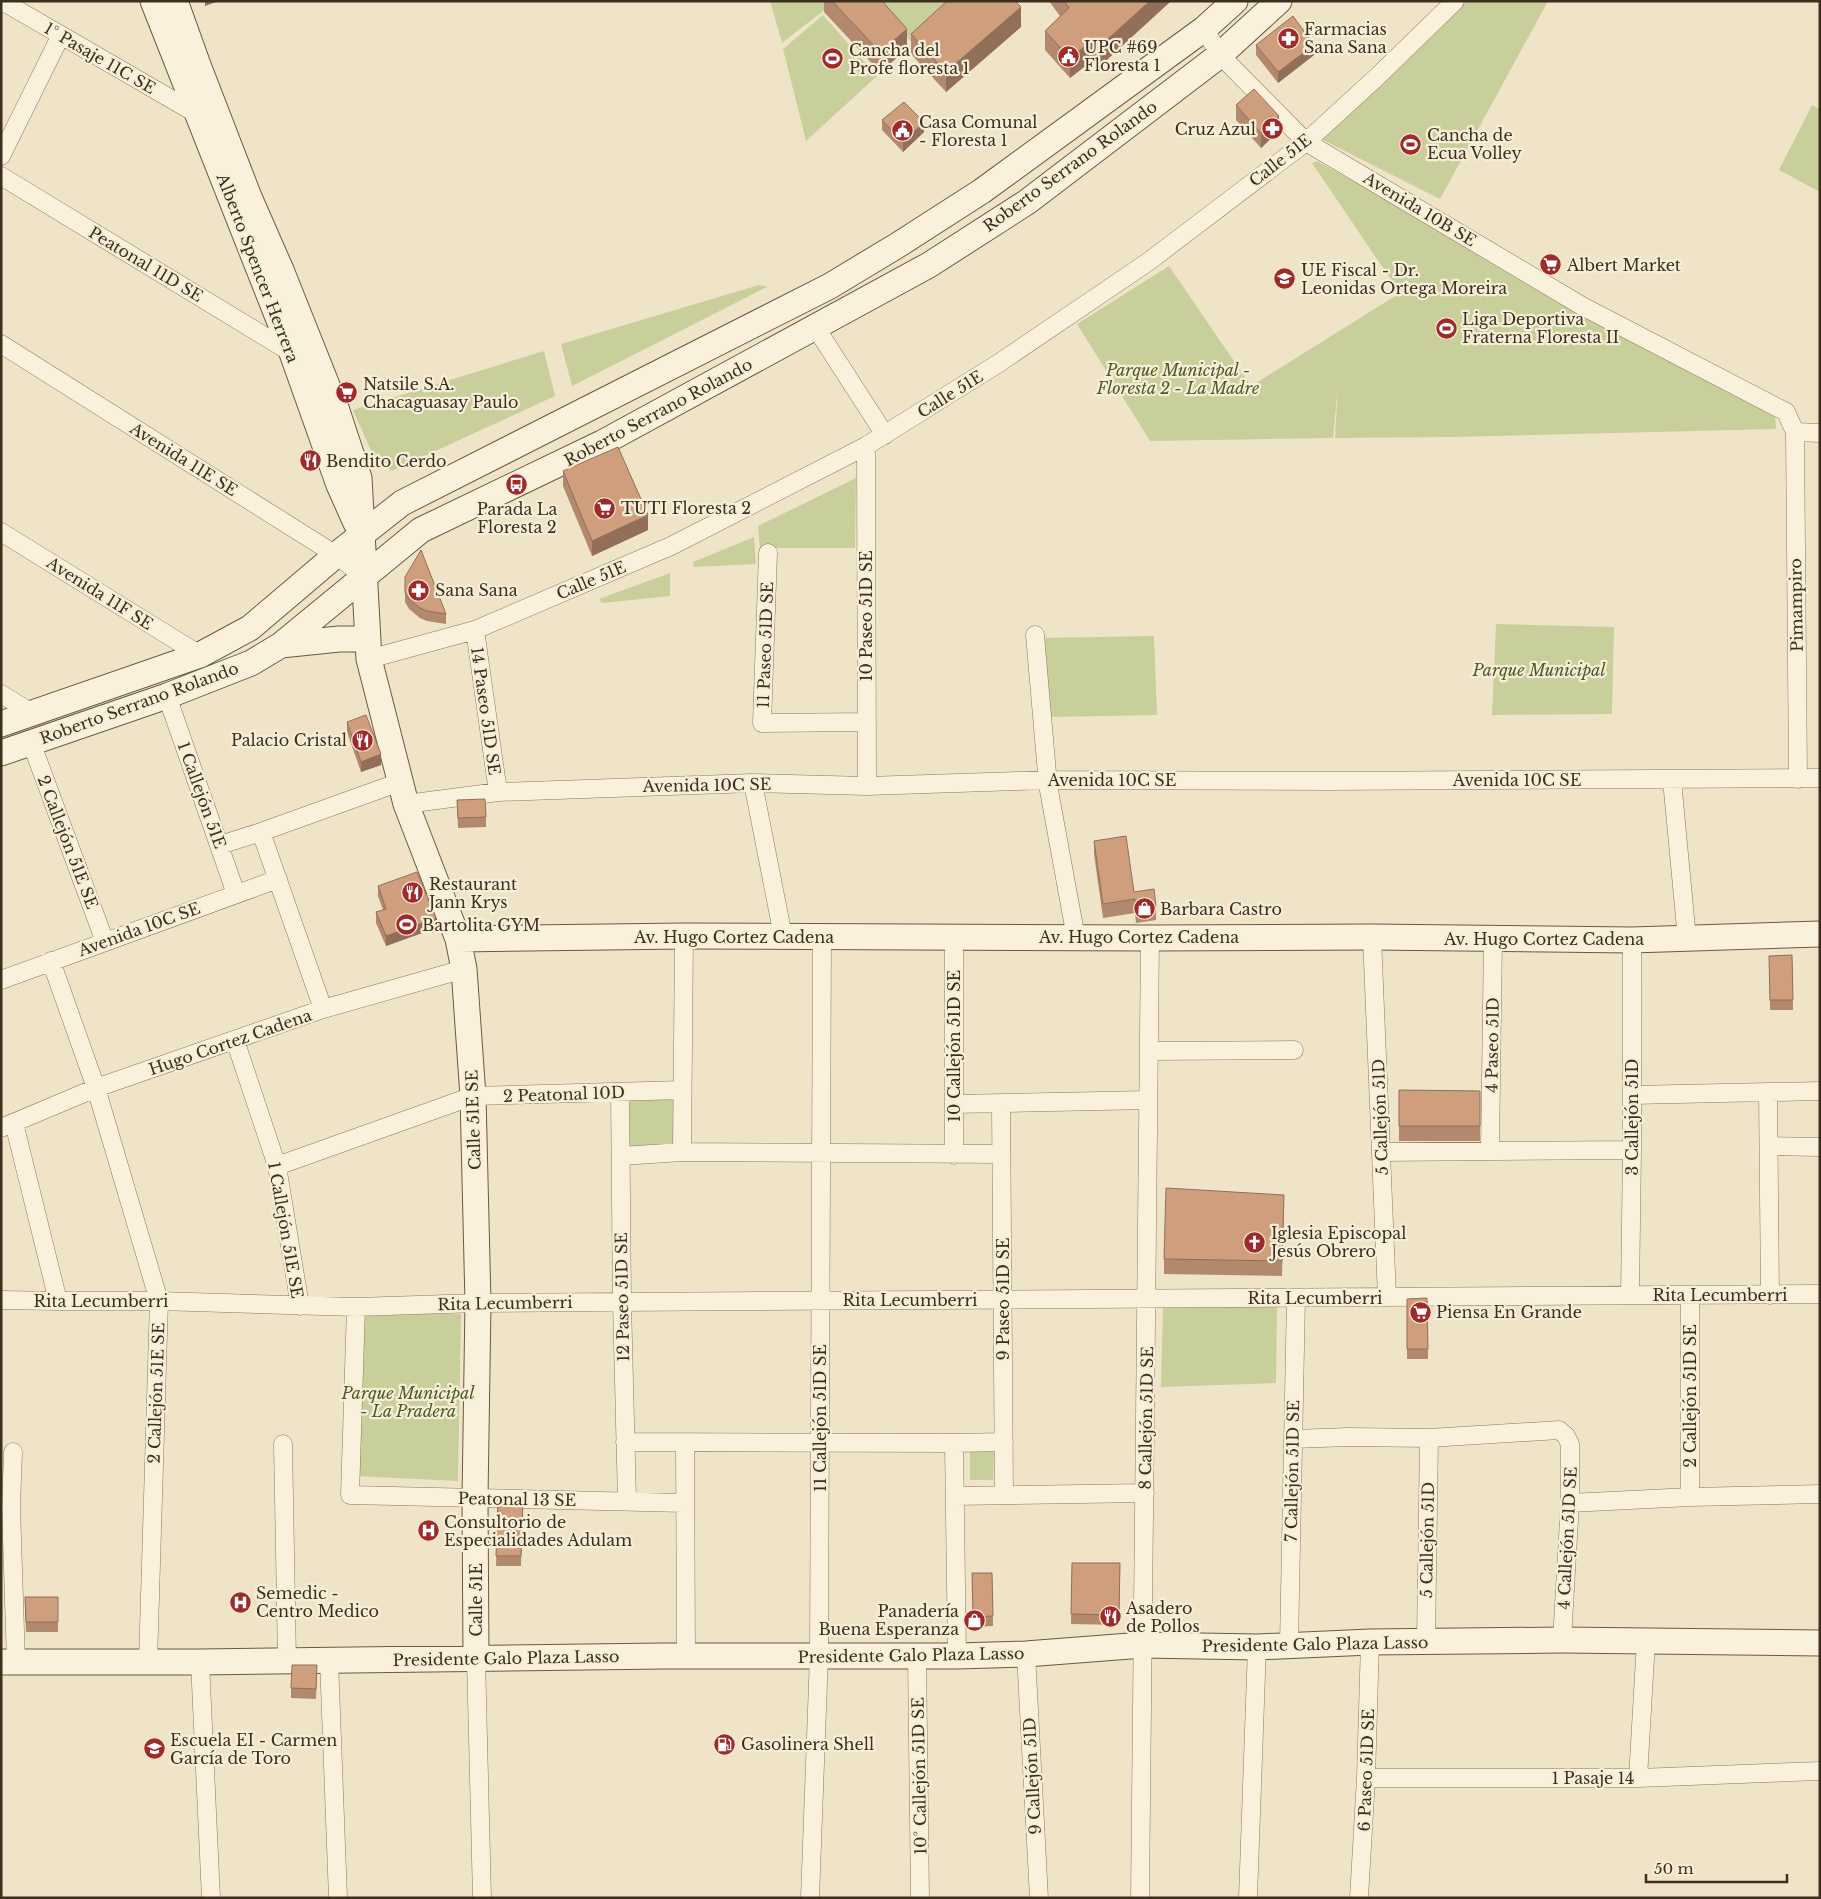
<svg xmlns="http://www.w3.org/2000/svg" width="1821" height="1899" font-family="'Libre Baskerville',serif">
	<style>
		.green { fill: #c9cf9b }
		.lines { fill: none; stroke-linecap: round; stroke-linejoin: round }
		.street-casing { stroke: #8d765c; stroke-width: 19 }
		.secondary-casing { stroke: #6f573f; stroke-width: 27 }
		.street { stroke: #faf1dc; stroke-width: 18 }
		.secondary { stroke: #faf1dc; stroke-width: 25 }
		.wall { fill: #b2896c }
		.shaded-wall { fill: #916f58 }
		.building { fill: #cf9f7d; stroke: #916f58 }
		.labels { text-anchor: middle; stroke-width: 4.5; stroke-linejoin: round; paint-order: stroke }
		.poi-label { font-size: 16px; fill: #3d2e20; stroke: #f7eed8; text-anchor: start }
		.street-label { font-size: 16px; fill: #3d2e20; stroke: #f7eed8 }
		.park-label { font-size: 16px; font-style: italic; fill: #4d5a26; stroke: #f7eed8 }
	</style>
	<rect width="100%" height="100%" fill="#f0e4c8"/>
	<!-- green -->
	<path class="green" d="M770 1H836L782 43Z
		M874 1H964L912 43Z
		M1466 1H1548L1440 199 1321 139Z
		M823 15 877 76 806 141 783 49Z
		M1812 105 1820 109V192L1779 170Z
		M1317 161 1775 415 1776 429 1450 437 1335 438 1338 386 1333 438 1150 441 1077 324 1169 266 1251 386 1400 293 1312 163Z
		M759 285 767 287 572 386 561 344Z
		M544 351 555 396 392 471 376 462 353 410Z
		M856 478 855 548H760L758 526Z
		M754 537 756 564 694 567 693 562Z
		M670 573V596L602 603 599 599Z
		M1496 624 1614 627 1612 714 1492 715Z
		M1154 636 1157 715 1048 717 1040 638Z
		M682 1090V1152L621 1156 620 1093Z
		M1277 1304 1276 1383 1161 1387 1163 1306Z
		M361 1314H461L458 1481 354 1476Z
		M994 1448 993 1480H970V1449Z"/>
	<g class="lines">
		<defs>
			<path id="street" d="M2 1 197 114
				M1204 29 1220 55 1306 142 1582 306 1786 412 1795 432 1798 779
				M1 156 61 35
				M1 176 292 353
				M816 328 885 435
				M1 344 336 555 365 577
				M1795 432 1820 433
				M866 446 867 786
				M1 532 200 655
				M768 553 762 723 867 722
				M475 630 498 792
				M1035 635 1048 785 1076 938
				M369 659 475 630 671 546 866 446 999 363 1148 262 1306 142 1379 75 1455 1
				M1 694 32 713
				M167 696 236 894
				M31 742 105 942
				M1672 780 1687 939
				M753 783 783 936
				M406 804 498 792 753 783 867 786 1048 780 1329 781 1820 778
				M261 832 323 1009
				M220 845 261 832 400 782
				M1372 937 1387 1297
				M51 961 96 1088 159 1301 148 1662
				M1 980 278 879
				M235 1040 277 1166 300 1306
				M1149 1051 1294 1050
				M620 1093 622 1302 627 1501
				M1768 1093 1770 1295
				M1632 1095 1820 1091
				M954 1104 1148 1100
				M1001 1104 1004 1495
				M14 1123 58 1301
				M1 1128 96 1088 323 1009 464 969
				M1769 1146 1820 1147
				M1490 1150 1493 939
				M682 1152 684 936
				M1381 1152 1632 1150
				M954 1155V936
				M621 1156 682 1152 1001 1154
				M277 1166 473 1096 682 1090
				M1630 1295 1632 1150V940
				M1690 1295V1497
				M1 1300 58 1301H159L356 1307 478 1303 1820 1294
				M356 1307 350 1495 685 1503
				M1293 1439 1349 1437 1429 1438 1559 1430 1566 1436 1570 1444V1503L1562 1640
				M625 1442 954 1443 1004 1442
				M685 1442 686 1656
				M954 1443 957 1656
				M283 1444 287 1660
				M13 1452 11 1507 16 1662
				M955 1496 1145 1493
				M1570 1503 1690 1497 1820 1494
				M1426 1642 1429 1438
				M1289 1644 1296 1298
				M1026 1654 1039 1898
				M917 1655 920 1898
				M476 1658 482 1898
				M329 1660 338 1898
				M200 1662 211 1898
				M1366 1778H1638L1820 1771
				M1638 1778 1646 1641
				M810 1898 819 1656 822 937
				M1140 1898 1150 938
				M1248 1898 1257 1647
				M1359 1898 1366 1778 1370 1642"/>
			<path id="secondary" d="M153 1 292 353 339 485 356 523
				M175 1 198 65 249 197 281 270 336 408 359 478 369 659 406 804 458 939 464 969 473 1096 478 1303 475 1498 476 1658
				M281 645 339 639H368
				M1 724 200 655 250 628 336 555 402 503 830 286 898 245 982 191 1204 29 1235 1
				M1 753 167 696 251 663 281 645 421 530 602 443 929 265 1027 202 1220 55 1279 1
				M458 939 684 936 1150 938 1372 937 1632 940 1820 934
				M1 1662H200L663 1656H957L1026 1654 1143 1645 1257 1647 1370 1642 1562 1640 1820 1643"/>
		</defs>
		<!-- street casing -->
		<use href="#street" class="street-casing"/>
		<!-- secondary casing -->
		<use href="#secondary" class="secondary-casing"/>
		<!-- street -->
		<use href="#street" class="street"/>
		<!-- secondary -->
		<use href="#secondary" class="secondary"/>
	</g>
	<!-- wall -->
	<path class="wall" d="M824 1H832L907 49 880 72 824 12Z
		M1049 1H1171L1099 67 1093 60 1070 78 1045 50V31L1060 16Z
		M1021 27 946 92 911 54V34Z
		M1256 45 1314 55 1278 83 1256 55Z
		M1236 105 1279 131 1261 148 1236 120Z
		M882 120 924 132 903 152 882 130Z
		M563 471 648 530 592 556 563 486Z
		M405 577 446 614V624L427 621 420 618 409 609 405 602Z
		M347 722 381 765 361 772 347 732Z
		M457 800 486 817V827L458 828Z
		M1094 841 1134 892 1156 906V920L1136 923 1135 913 1103 918 1094 854Z
		M378 886 436 928 386 946 376 923V912L383 910 378 896Z
		M1792 955 1793 1010H1770L1769 956Z
		M1399 1090 1480 1091V1141H1399Z
		M1284 1210 1282 1276 1164 1274V1259Z
		M1427 1298 1428 1359H1407V1299Z
		M498 1499 523 1500 521 1566H496Z
		M1072 1563H1120L1119 1625 1071 1624Z
		M972 1573H992L993 1626 973 1627Z
		M25 1597H58V1632H26Z
		M317 1675 316 1699 291 1698V1688Z"/>
	<!-- shaded-wall -->
	<path class="shaded-wall" d="M205 1H219L205 6Z
		M1150 1H1171L1099 67V47Z
		M1021 7V27L946 92V72Z
		M907 29V49L880 72V52Z
		M1093 40V60L1070 78V58Z
		M1314 45V55L1278 83V72Z
		M1279 116V131L1261 148V133Z
		M924 122V132L903 152V142Z
		M648 515V530L592 556V541Z
		M381 754V765L361 772V762Z
		M436 918V928L386 946V936Z"/>
	<!-- building -->
	<path class="building" d="M832 1H882L907 29 880 52Z
		M947 1H1015L1021 7 946 72 911 34Z
		M1064 1H1150L1099 47 1093 40 1070 58 1045 31 1069 8Z
		M1293 16 1314 45 1278 72 1256 45Z
		M1254 89 1279 116 1261 133 1236 105Z
		M904 102 924 122 903 142 882 120Z
		M618 447 648 515 592 541 563 471Z
		M421 550 446 614 427 611 420 608 409 599 405 592V577Z
		M366 715 381 754 361 762 347 722Z
		M485 799 486 817 458 818 457 800Z
		M1126 836 1134 892 1154 889 1156 906 1136 909 1135 899 1103 904 1094 841Z
		M417 872 436 918 386 936 376 912 386 909 378 886Z
		M1792 955 1793 1000H1770L1769 956Z
		M1399 1090 1480 1091V1126H1399Z
		M1166 1188 1284 1195 1282 1261 1164 1259Z
		M1427 1298 1428 1349H1407V1299Z
		M498 1499 523 1500 521 1556H496Z
		M1072 1563H1120L1119 1615 1071 1614Z
		M972 1573H992L993 1616 973 1617Z
		M25 1597H58V1622H26Z
		M292 1665H317L316 1689 291 1688Z"/>
	<!-- icons -->
	<defs>
		<symbol id="pharmacy-disc" viewBox="-11 -11 22 22"><circle r="9.5" fill="#9e2a2b" stroke="#f7eed8"/><path d="M-2-6h4v4h4v4h-4v4h-4v-4h-4v-4h4Z" fill="#fff"/></symbol>
		<symbol id="civic-disc" viewBox="-11 -11 22 22"><circle r="9.5" fill="#9e2a2b" stroke="#f7eed8"/><path d="M-.6-6.5H3V-4.5H.6V-3L4-1V1h2V6H-6V1h2V-1L-.6-3ZM-1.2 2.5V6h2.4V2.5Z" fill="#fff"/></symbol>
		<symbol id="stadium-disc" viewBox="-11 -11 22 22"><circle r="9.5" fill="#9e2a2b" stroke="#f7eed8"/><path d="M0-5a6.5 5 0 1 0 0 10a6.5 5 0 1 0 0-10ZM-3.5-1.8h7v3.6h-7Z" fill="#fff"/></symbol>
		<symbol id="supermarket-disc" viewBox="-11 -11 22 22"><circle r="9.5" fill="#9e2a2b" stroke="#f7eed8"/><path d="M-6-5.5h2.5l.6 2H6L4.5 2H-2.5L-4.4-4H-6ZM-1.5 3.2a1.3 1.3 0 1 0 .1 0ZM3 3.2a1.3 1.3 0 1 0 .1 0Z" fill="#fff"/></symbol>
		<symbol id="school-disc" viewBox="-11 -11 22 22"><circle r="9.5" fill="#9e2a2b" stroke="#f7eed8"/><path d="M0-5L7-2L0 1L-7-2ZM-4 1L0 2.5L4 1V4Q0 6-4 4Z" fill="#fff"/></symbol>
		<symbol id="restaurant-disc" viewBox="-11 -11 22 22"><circle r="9.5" fill="#9e2a2b" stroke="#f7eed8"/><path d="M-5-6h1v4h1v-4h1v4h1v-4h1v5L-1.5 .5V6h-2V.5L-5-1ZM5-6V6H3V1.5H1.5Q1.5-4 5-6Z" fill="#fff"/></symbol>
		<symbol id="bus-disc" viewBox="-11 -11 22 22"><circle r="9.5" fill="#9e2a2b" stroke="#f7eed8"/><path d="M-5-6H5V4H4V6H2V4H-2V6H-4V4H-5ZM-3.5-4V0h7V-4ZM-3.5 1.2v1.5H-2V1.2ZM2 1.2v1.5H3.5V1.2Z" fill="#fff"/></symbol>
		<symbol id="shop-disc" viewBox="-11 -11 22 22"><circle r="9.5" fill="#9e2a2b" stroke="#f7eed8"/><path d="M-5-2.5h2.3a2.7 3.5 0 0 1 5.4 0H5L5.5 6h-11ZM-1.5-2.5h3a1.5 2.3 0 0 0-3 0Z" fill="#fff"/></symbol>
		<symbol id="church-disc" viewBox="-11 -11 22 22"><circle r="9.5" fill="#9e2a2b" stroke="#f7eed8"/><path d="M-1.2-6h2.4v3.5h3.3v2.4h-3.3V6h-2.4V-.1h-3.3v-2.4h3.3Z" fill="#fff"/></symbol>
		<symbol id="hospital-disc" viewBox="-11 -11 22 22"><circle r="9.5" fill="#9e2a2b" stroke="#f7eed8"/><path d="M-5-5h3v3.5h4V-5h3V5h-3V1.5h-4V5h-3Z" fill="#fff"/></symbol>
		<symbol id="fuel-disc" viewBox="-11 -11 22 22"><circle r="9.5" fill="#9e2a2b" stroke="#f7eed8"/><path d="M-5.5-6h7V0h2V4h1.3V-2.5L3-4.5l.8-.8L6-3V5H2.5V1h-1V6h-7ZM-4.2-4.7v3.2H.2V-4.7Z" fill="#fff"/></symbol>
	</defs>
	<g fill-rule="evenodd">
		<use href="#pharmacy-disc" x="1276" y="26" width="25" height="25"/>
		<use href="#civic-disc" x="1056" y="44" width="25" height="25"/>
		<use href="#stadium-disc" x="820" y="46" width="25" height="25"/>
		<use href="#pharmacy-disc" x="1260" y="116" width="25" height="25"/>
		<use href="#civic-disc" x="890" y="118" width="25" height="25"/>
		<use href="#stadium-disc" x="1398" y="132" width="25" height="25"/>
		<use href="#supermarket-disc" x="1538" y="252" width="25" height="25"/>
		<use href="#school-disc" x="1272" y="266" width="25" height="25"/>
		<use href="#stadium-disc" x="1434" y="316" width="25" height="25"/>
		<use href="#supermarket-disc" x="334" y="380" width="25" height="25"/>
		<use href="#restaurant-disc" x="298" y="448" width="25" height="25"/>
		<use href="#bus-disc" x="504" y="472" width="25" height="25"/>
		<use href="#supermarket-disc" x="592" y="496" width="25" height="25"/>
		<use href="#pharmacy-disc" x="406" y="578" width="25" height="25"/>
		<use href="#restaurant-disc" x="350" y="728" width="25" height="25"/>
		<use href="#restaurant-disc" x="400" y="880" width="25" height="25"/>
		<use href="#shop-disc" x="1132" y="896" width="25" height="25"/>
		<use href="#stadium-disc" x="394" y="912" width="25" height="25"/>
		<use href="#church-disc" x="1242" y="1230" width="25" height="25"/>
		<use href="#supermarket-disc" x="1408" y="1300" width="25" height="25"/>
		<use href="#hospital-disc" x="416" y="1518" width="25" height="25"/>
		<use href="#hospital-disc" x="228" y="1590" width="25" height="25"/>
		<use href="#restaurant-disc" x="1098" y="1604" width="25" height="25"/>
		<use href="#shop-disc" x="962" y="1608" width="25" height="25"/>
		<use href="#fuel-disc" x="712" y="1732" width="25" height="25"/>
		<use href="#school-disc" x="142" y="1736" width="25" height="25"/>
	</g>
	<g class="labels">
		<!-- poi labels -->
		<g class="poi-label">
			<text x="1304" y="35">Farmacias<tspan x="1304" dy="18">Sana Sana</tspan></text>
			<text x="1084" y="53">UPC #69<tspan x="1084" dy="18">Floresta 1</tspan></text>
			<text x="849" y="56">Cancha del<tspan x="849" dy="18">Profe floresta 1</tspan></text>
			<text x="919" y="128">Casa Comunal<tspan x="919" dy="18">- Floresta 1</tspan></text>
			<text x="1256" y="135" text-anchor="end">Cruz Azul</text>
			<text x="1427" y="141">Cancha de<tspan x="1427" dy="18">Ecua Volley</tspan></text>
			<text x="1567" y="271">Albert Market</text>
			<text x="1301" y="276">UE Fiscal - Dr.<tspan x="1301" dy="18">Leonidas Ortega Moreira</tspan></text>
			<text x="1462" y="325">Liga Deportiva<tspan x="1462" dy="18">Fraterna Floresta II</tspan></text>
			<text x="363" y="390">Natsile S.A.<tspan x="363" dy="18">Chacaguasay Paulo</tspan></text>
			<text x="326" y="467">Bendito Cerdo</text>
			<text x="621" y="514">TUTI Floresta 2</text>
			<text x="517" y="515" text-anchor="middle">Parada La<tspan x="517" dy="18">Floresta 2</tspan></text>
			<text x="435" y="596">Sana Sana</text>
			<text x="347" y="746" text-anchor="end">Palacio Cristal</text>
			<text x="429" y="890">Restaurant<tspan x="429" dy="18">Jann Krys</tspan></text>
			<text x="1160" y="915">Barbara Castro</text>
			<text x="422" y="931">Bartolita GYM</text>
			<text x="1271" y="1239">Iglesia Episcopal<tspan x="1271" dy="18">Jesús Obrero</tspan></text>
			<text x="1436" y="1318">Piensa En Grande</text>
			<text x="444" y="1528">Consultorio de<tspan x="444" dy="18">Especialidades Adulam</tspan></text>
			<text x="256" y="1599">Semedic -<tspan x="256" dy="18">Centro Medico</tspan></text>
			<text x="1126" y="1614">Asadero<tspan x="1126" dy="18">de Pollos</tspan></text>
			<text x="959" y="1617" text-anchor="end">Panadería<tspan x="959" dy="18">Buena Esperanza</tspan></text>
			<text x="170" y="1746">Escuela EI - Carmen<tspan x="170" dy="18">García de Toro</tspan></text>
			<text x="741" y="1750">Gasolinera Shell</text>
		</g>
		<!-- street labels -->
		<g class="street-label">
			<text transform="translate(100 58) rotate(30)" y="6">1° Pasaje 11C SE</text>
			<text transform="translate(1280 160) rotate(-38)" y="6">Calle 51E</text>
			<text transform="translate(1070 166) rotate(-36)" y="6">Roberto Serrano Rolando</text>
			<text transform="translate(1420 209) rotate(31)" y="6">Avenida 10B SE</text>
			<text transform="translate(146 264) rotate(31)" y="6">Peatonal 11D SE</text>
			<text transform="translate(258 268) rotate(69)" y="6">Alberto Spencer Herrera</text>
			<text transform="translate(950 394) rotate(-32)" y="6">Calle 51E</text>
			<text transform="translate(658 412) rotate(-28)" y="6">Roberto Serrano Rolando</text>
			<text transform="translate(184 459) rotate(32)" y="6">Avenida 11E SE</text>
			<text transform="translate(591 580) rotate(-23)" y="6">Calle 51E</text>
			<text transform="translate(100 593) rotate(32)" y="6">Avenida 11F SE</text>
			<text transform="translate(1796 605) rotate(-91)" y="6">Pimampiro</text>
			<text transform="translate(866 616) rotate(-90)" y="6">10 Paseo 51D SE</text>
			<text transform="translate(765 645) rotate(-88)" y="6">11 Paseo 51D SE</text>
			<text transform="translate(139 703) rotate(-20)" y="6">Roberto Serrano Rolando</text>
			<text transform="translate(486 711) rotate(82)" y="6">14 Paseo 51D SE</text>
			<text x="1112" y="786">Avenida 10C SE</text>
			<text x="1517" y="786">Avenida 10C SE</text>
			<text transform="translate(707 785) rotate(-1)" y="6">Avenida 10C SE</text>
			<text transform="translate(202 795) rotate(70)" y="6">1 Callejón 51E</text>
			<text transform="translate(68 842) rotate(69)" y="6">2 Callejón 51E SE</text>
			<text transform="translate(139 929) rotate(-20)" y="6">Avenida 10C SE</text>
			<text x="734" y="943">Av. Hugo Cortez Cadena</text>
			<text x="1139" y="943">Av. Hugo Cortez Cadena</text>
			<text x="1544" y="945">Av. Hugo Cortez Cadena</text>
			<text transform="translate(230 1042) rotate(-19)" y="6">Hugo Cortez Cadena</text>
			<text transform="translate(1492 1045) rotate(-89)" y="6">4 Paseo 51D</text>
			<text transform="translate(954 1046) rotate(-90)" y="6">10 Callejón 51D SE</text>
			<text transform="translate(564 1094) rotate(-2)" y="6">2 Peatonal 10D</text>
			<text transform="translate(1380 1117) rotate(-92)" y="6">5 Callejón 51D</text>
			<text transform="translate(1632 1117) rotate(-90)" y="6">3 Callejón 51D</text>
			<text transform="translate(473 1120) rotate(-92)" y="6">Calle 51E SE</text>
			<text transform="translate(286 1230) rotate(80)" y="6">1 Callejón 51E SE</text>
			<text x="1720" y="1301">Rita Lecumberri</text>
			<text transform="translate(622 1297) rotate(-91)" y="6">12 Paseo 51D SE</text>
			<text x="1315" y="1304">Rita Lecumberri</text>
			<text transform="translate(1003 1299) rotate(-90)" y="6">9 Paseo 51D SE</text>
			<text x="910" y="1306">Rita Lecumberri</text>
			<text x="101" y="1307">Rita Lecumberri</text>
			<text transform="translate(505 1303) rotate(-1)" y="6">Rita Lecumberri</text>
			<text transform="translate(156 1393) rotate(-88)" y="6">2 Callejón 51E SE</text>
			<text transform="translate(1690 1396) rotate(-90)" y="6">2 Callejón 51D SE</text>
			<text transform="translate(820 1418) rotate(-90)" y="6">11 Callejón 51D SE</text>
			<text transform="translate(1146 1418) rotate(-89)" y="6">8 Callejón 51D SE</text>
			<text transform="translate(1292 1471) rotate(-89)" y="6">7 Callejón 51D SE</text>
			<text transform="translate(517 1499) rotate(1)" y="6">Peatonal 13 SE</text>
			<text transform="translate(1567 1538) rotate(-87)" y="6">4 Callejón 51D SE</text>
			<text transform="translate(1427 1540) rotate(-89)" y="6">5 Callejón 51D</text>
			<text transform="translate(476 1600) rotate(-90)" y="6">Calle 51E</text>
			<text transform="translate(1315 1644) rotate(-1)" y="6">Presidente Galo Plaza Lasso</text>
			<text transform="translate(911 1655) rotate(-1)" y="6">Presidente Galo Plaza Lasso</text>
			<text transform="translate(506 1658) rotate(-1)" y="6">Presidente Galo Plaza Lasso</text>
			<text transform="translate(1366 1770) rotate(-88)" y="6">6 Paseo 51D SE</text>
			<text transform="translate(919 1776) rotate(-91)" y="6">10° Callejón 51D SE</text>
			<text transform="translate(1032 1776) rotate(-93)" y="6">9 Callejón 51D</text>
			<text x="1593" y="1784">1 Pasaje 14</text>
		</g>
		<!-- park labels -->
		<g class="park-label">
			<text x="1178" y="376">Parque Municipal -<tspan x="1178" dy="18">Floresta 2 - La Madre</tspan></text>
			<text x="1539" y="676">Parque Municipal</text>
			<text x="408" y="1399">Parque Municipal<tspan x="408" dy="18">- La Pradera</tspan></text>
		</g>
	</g>
	<!-- border -->
	<rect width="1821" height="1899" fill="none" stroke="#3d2e20" stroke-width="5"/>
	<!-- scale -->
	<path d="M1646 1874v8h141v-8" fill="none" stroke="#3d2e20" stroke-width="2.5"/>
	<text x="1654" y="1874" font-size="15" fill="#3d2e20" stroke="#f7eed8" stroke-width="4" paint-order="stroke">50 m</text>
</svg>
